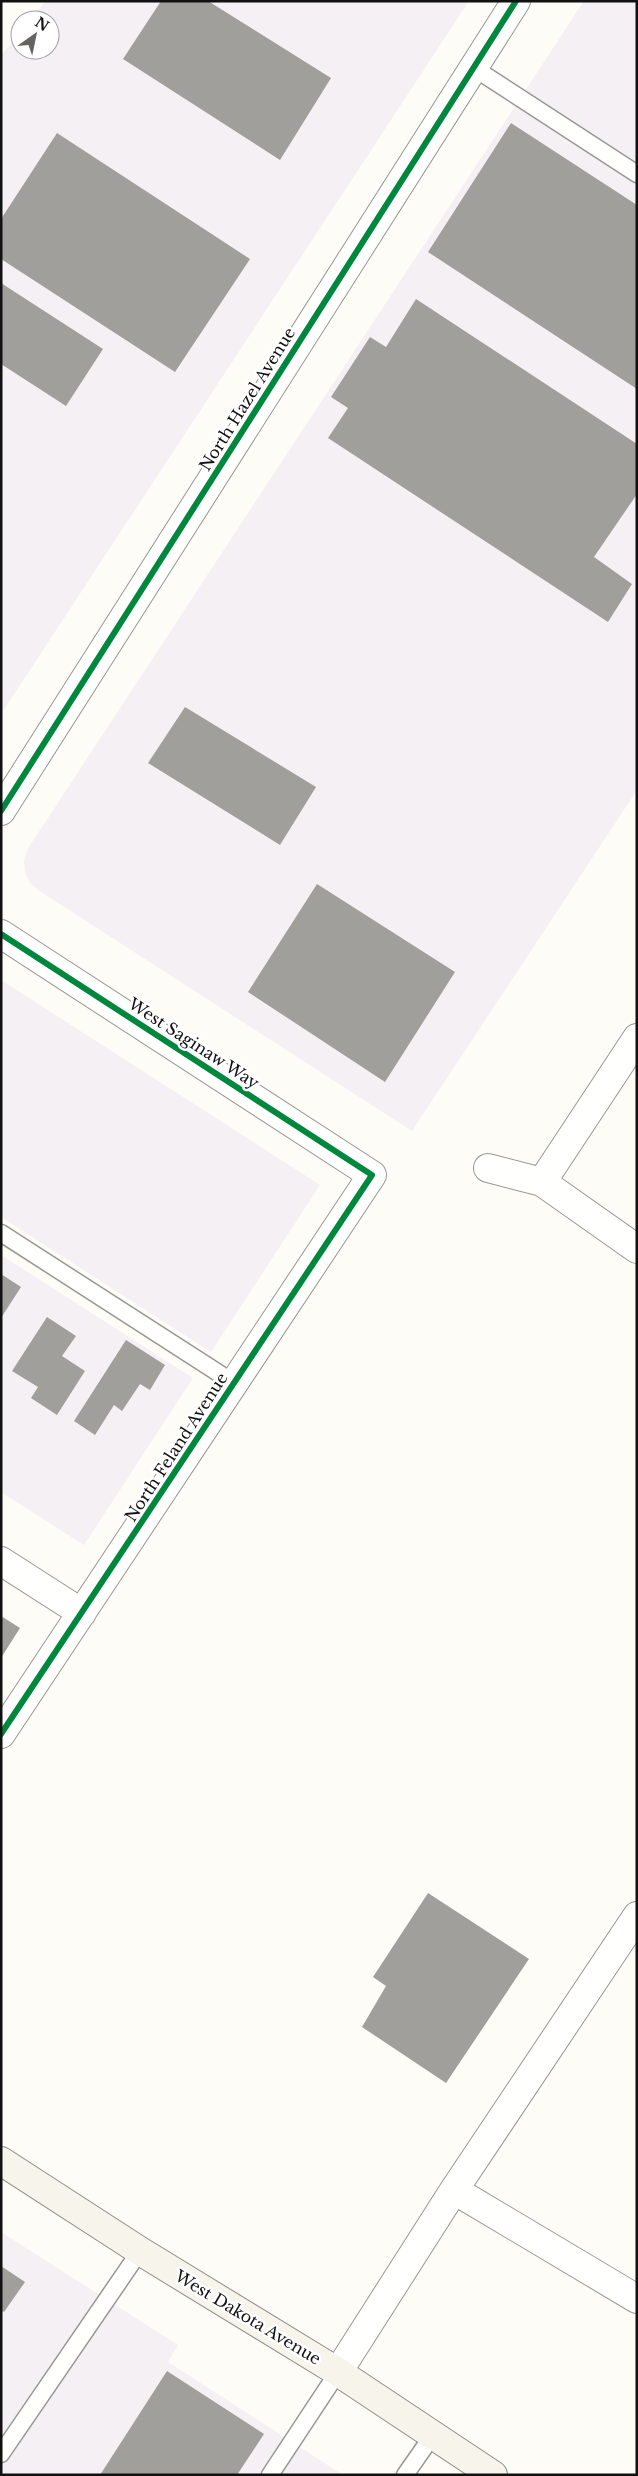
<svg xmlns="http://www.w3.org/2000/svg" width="638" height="2476" font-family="'Libre Baskerville',serif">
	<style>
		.industrial { fill: #f5f0f3 }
		.building { fill: #a19f9c }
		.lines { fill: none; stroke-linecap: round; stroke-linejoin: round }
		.lane-casing { stroke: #979795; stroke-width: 19 }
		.street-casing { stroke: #979795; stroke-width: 30 }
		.secondary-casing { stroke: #8e8d8b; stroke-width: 30 }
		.lane { stroke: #fffffe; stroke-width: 16 }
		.street { stroke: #fffffe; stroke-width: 28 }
		.secondary { stroke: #f6f4eb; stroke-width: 28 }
		.cycleway-casing { stroke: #fff; stroke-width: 9 }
		.cycleway { stroke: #00873e; stroke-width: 6 }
		.labels { text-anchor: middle; stroke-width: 5; stroke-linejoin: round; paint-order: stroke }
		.street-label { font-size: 16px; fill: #111; stroke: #fff }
	</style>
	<rect width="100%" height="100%" fill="#fdfcf7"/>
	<!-- industrial -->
	<path class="industrial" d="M46 1H469L1 714V55L20 33V50H50V20H30Z
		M584 1H637V790L412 1131 38 890 30 883 25 873 24 861 27 850Z
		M1 980 320 1185 211 1352 1 1217Z
		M1 1255 193 1378 84 1545 1 1492Z
		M1 2232 178 2345 168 2362 343 2475H1Z"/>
	<!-- building -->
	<path class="building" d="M161 1H208L331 78 280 160 123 59Z
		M511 123 637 205V389L428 252Z
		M57 133 250 259 175 372 1 259V219Z
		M1 283 103 349 66 406 1 364Z
		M416 299 637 444V494L594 557 632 584 608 622 328 438 348 408 331 397 370 337 386 347Z
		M185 707 316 787 280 845 148 763Z
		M317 884 455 972 385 1082 248 992Z
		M1 1274 21 1287 1 1318Z
		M47 1317 76 1336 62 1356 85 1371 57 1415 31 1398 38 1387 12 1371Z
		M126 1340 165 1365 150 1390 140 1384 122 1411 114 1405 95 1435 74 1421Z
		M1 1616 20 1628 1 1658Z
		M428 1893 529 1959 446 2083 362 2027 386 1986 373 1977Z
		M1 2266 25 2282 4 2312 1 2310Z
		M167 2371 264 2434 237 2475H100Z"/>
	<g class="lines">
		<defs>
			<path id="lane" d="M474 68 637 174
				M1 1233 234 1383
				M1 2454 140 2251
				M270 2475 338 2372
				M405 2475 433 2435"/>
			<path id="street" d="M1 811 516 1
				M1 934 372 1175 1 1734
				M488 1168 542 1182 637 1249
				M542 1182 637 1038
				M1 1561 82 1613
				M454 2190 637 2299
				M338 2372 454 2190 637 1916"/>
			<path id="secondary" d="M1 2161 140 2251 338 2372 493 2475"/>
		</defs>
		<!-- lane casing -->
		<use href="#lane" class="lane-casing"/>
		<!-- street casing -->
		<use href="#street" class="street-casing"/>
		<!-- secondary casing -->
		<use href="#secondary" class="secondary-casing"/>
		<!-- lane -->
		<use href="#lane" class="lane"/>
		<!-- street -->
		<use href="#street" class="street"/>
		<!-- secondary -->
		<use href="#secondary" class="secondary"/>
		<defs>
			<path id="cycleway" d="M1 811 516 1
				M1 934 372 1175 1 1734"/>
		</defs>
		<!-- cycleway casing -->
		<use href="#cycleway" class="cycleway-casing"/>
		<!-- cycleway -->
		<use href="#cycleway" class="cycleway"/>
	</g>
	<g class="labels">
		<!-- street labels -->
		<g class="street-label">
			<text transform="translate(247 399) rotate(-58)" y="6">North Hazel Avenue</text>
			<text transform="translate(194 1043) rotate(33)" y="6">West Saginaw Way</text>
			<text transform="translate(176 1447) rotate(-57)" y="6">North Feland Avenue</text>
			<text transform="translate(248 2317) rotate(31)" y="6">West Dakota Avenue</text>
		</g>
	</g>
	<!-- border -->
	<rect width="638" height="2476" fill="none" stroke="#111111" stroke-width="5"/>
	<!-- north arrow -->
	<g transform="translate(35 35) rotate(33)"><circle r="24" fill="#ffffff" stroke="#a0a0a0"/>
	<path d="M0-4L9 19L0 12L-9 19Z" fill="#646362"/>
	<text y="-8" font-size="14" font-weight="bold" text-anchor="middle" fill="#111111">N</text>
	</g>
</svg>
